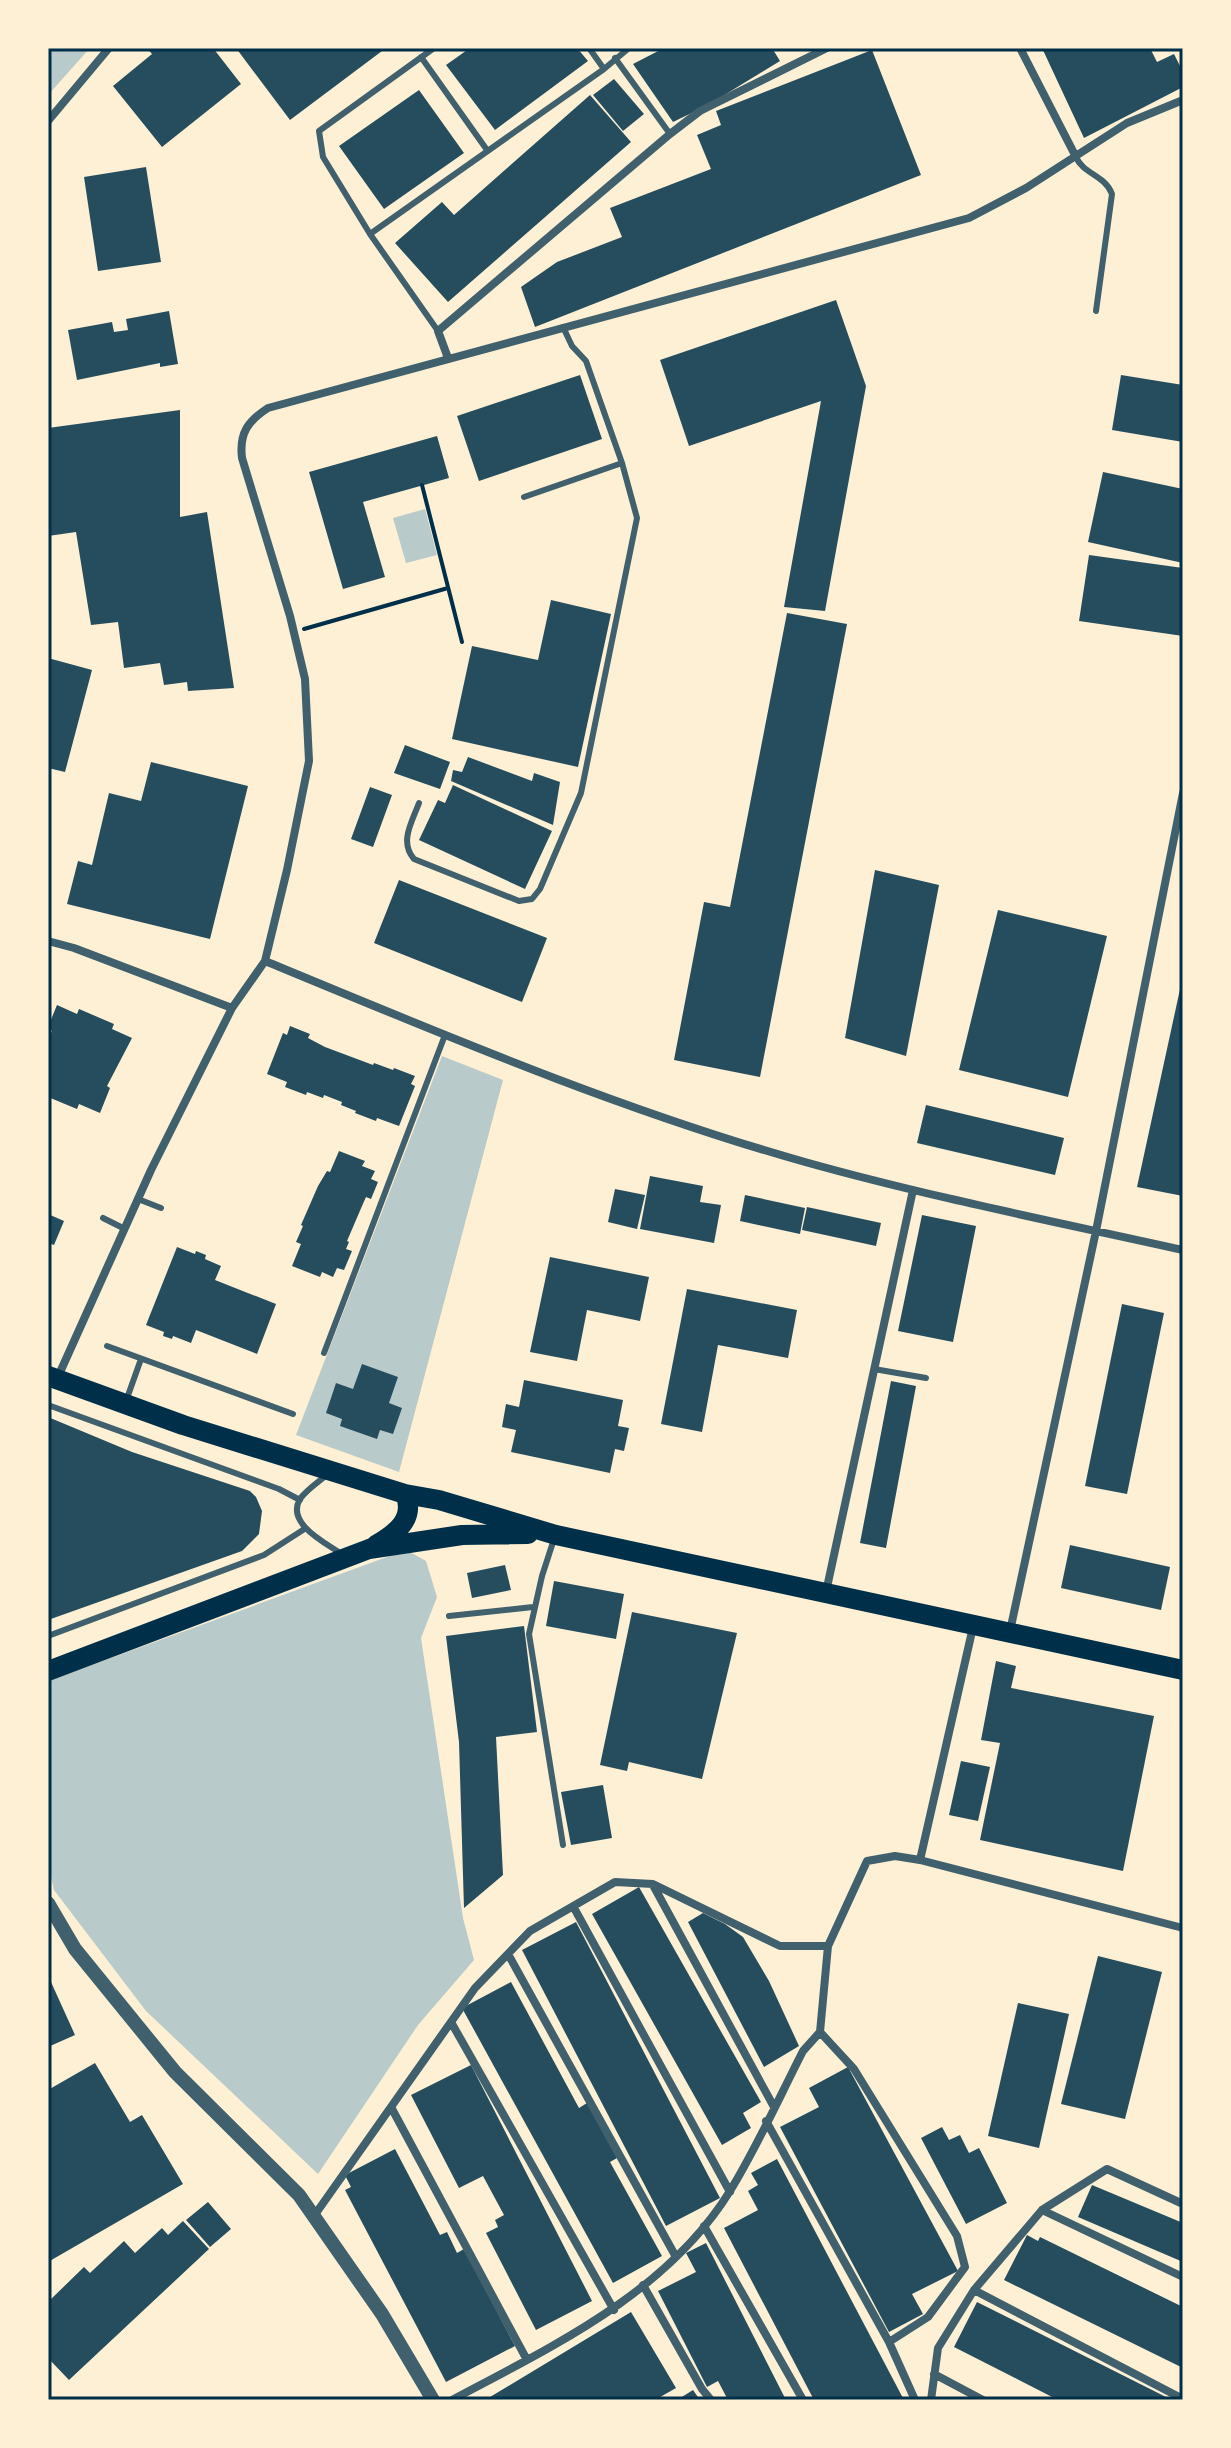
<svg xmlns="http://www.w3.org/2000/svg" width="1231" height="2448" font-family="Barlow,sans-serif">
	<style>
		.green { fill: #b9caca }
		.building { fill: #264d5e }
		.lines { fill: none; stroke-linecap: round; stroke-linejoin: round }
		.path { stroke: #003049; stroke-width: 4 }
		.service { stroke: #3f606c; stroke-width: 6 }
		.minor { stroke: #3f606c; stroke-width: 8 }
		.tertiary { stroke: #3f606c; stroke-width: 14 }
		.primary { stroke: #003049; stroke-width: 20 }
		.neatline { fill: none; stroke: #003049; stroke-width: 3 }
	</style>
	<rect width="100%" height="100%" fill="#fdf0d5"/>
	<!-- green -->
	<path class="green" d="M48 48H90L48 95Z
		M425 509 437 555 406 563 393 518Z
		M442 1056 503 1080 399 1472 296 1435Z
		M406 1550 426 1561 437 1597 421 1638 463 1918 474 1960 418 2025 318 2174 146 2011 54 1890 48 1863V1681Z"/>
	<!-- building -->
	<path class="building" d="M147 48H213L241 84 162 147 113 86 152 54Z
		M236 48H386L290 120Z
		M470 48H577L588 61 495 130 446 65Z
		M664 48H772L780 61 708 105 673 122 633 64Z
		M1042 48H1150L1157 62 1174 54 1183 72V87L1084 138Z
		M872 50 921 175 535 327 521 287 557 262 622 237 610 208 711 169 697 135 721 125 716 111Z
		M614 79 644 114 623 131 593 95Z
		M419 90 464 153 384 209 339 146Z
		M590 95 631 142 448 302 395 243 442 202 454 215Z
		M146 167 161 262 98 271 84 177Z
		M836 300 866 386 825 611 784 607 821 401 689 446 660 360Z
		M169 311 178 364 160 367V363L77 380 68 330 112 322 114 332 128 330 126 319Z
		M580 375 602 439 479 481 457 416Z
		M1121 375 1183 385V442L1112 430Z
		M180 410V517L207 512 234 688 188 691 187 682 164 685 160 663 124 668 118 622 91 625 76 532 48 536V428Z
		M437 436 449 478 363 502 385 577 343 589 309 472Z
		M1103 472 1183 489V563L1088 542Z
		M1089 555 1183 568V636L1079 621Z
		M551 600 611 614 578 767 452 739 472 646 538 660Z
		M787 613 847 624 760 1077 674 1060 704 902 730 907Z
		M48 658 92 670 65 772 48 768Z
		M405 745 450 762 440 789 394 773Z
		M468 757 532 781 534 773 560 782 553 825 451 781 453 770 462 772Z
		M151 762 248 786 210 939 67 904 78 861 92 865 109 793 141 801Z
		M453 785 552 831 525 889 419 840 438 800 445 803Z
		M370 787 392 795 373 847 351 839Z
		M875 870 939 885 906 1056 845 1038Z
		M399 880 547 938 522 1002 374 943Z
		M998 910 1107 936 1068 1097 959 1070Z
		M1182 980H1183V1196L1137 1187Z
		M57 1005 77 1014 79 1009 114 1024 112 1029 132 1038 107 1086 110 1088 100 1113 79 1104 77 1109 48 1097V1039L52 1031 48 1027Z
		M290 1026 310 1034 308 1038 325 1047 373 1065 374 1063 393 1070 394 1068 415 1076 411 1084 415 1086 399 1126 377 1118 376 1121 355 1113 356 1111 341 1105 342 1102 324 1095 323 1098 307 1092 306 1095 285 1087 287 1082 267 1074 283 1033 287 1035Z
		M926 1105 1064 1138 1055 1175 917 1143Z
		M339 1151 365 1161 362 1166 375 1171 371 1179 378 1182 371 1199 366 1197 362 1206 347 1241 349 1242 346 1249 352 1251 344 1270 337 1268 333 1277 322 1272 320 1277 292 1266 301 1244 296 1242 303 1226 301 1225 318 1186 327 1171 330 1172Z
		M650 1176 703 1186 700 1202 721 1205 714 1243 640 1229Z
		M615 1189 645 1195 637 1229 608 1222Z
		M745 1195 805 1208 800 1234 740 1221Z
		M807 1207 881 1223 876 1246 802 1230Z
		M48 1214 64 1221 54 1245 48 1243Z
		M922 1215 976 1226 953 1342 898 1331Z
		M177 1247 195 1254 196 1251 206 1255 205 1259 221 1266 215 1280 276 1304 257 1354 196 1330 191 1343 173 1336 172 1339 163 1336 164 1332 146 1325Z
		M550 1257 649 1277 640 1321 587 1310 577 1361 530 1352Z
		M687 1289 797 1310 788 1358 718 1345 702 1432 661 1424Z
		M1122 1304 1164 1313 1127 1494 1085 1486Z
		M362 1364 398 1377 389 1403 402 1408 393 1434 380 1430 377 1439 340 1426 342 1419 326 1413 336 1383 353 1389Z
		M524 1380 623 1400 618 1426 629 1428 624 1451 615 1449 610 1473 511 1452 516 1430 502 1427 506 1404 519 1407Z
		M891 1381 916 1386 886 1548 860 1543Z
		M48 1417 132 1452 250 1491 256 1497 262 1511 259 1534 242 1551 48 1620Z
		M1070 1545 1170 1567 1161 1610 1061 1588Z
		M505 1565 511 1590 472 1598 467 1573Z
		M554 1581 624 1594 616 1639 546 1626Z
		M632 1612 737 1633 702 1779 629 1762 627 1771 600 1765Z
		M524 1626 537 1732 496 1737 503 1875 464 1908 459 1742 446 1636Z
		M996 1661 1016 1666 1011 1688 1154 1716 1123 1871 980 1840 1000 1743 981 1740Z
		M961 1761 990 1767 978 1821 949 1815Z
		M603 1785 612 1838 571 1845 561 1792Z
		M639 1887 761 2102 743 2113 751 2128 722 2145 592 1914Z
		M703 1913 725 1924 743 1937 769 1981 799 2046 764 2067 688 1922Z
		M576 1922 720 2198 666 2226 522 1950Z
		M1098 1956 1162 1972 1125 2119 1061 2104Z
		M51 1982 75 2035 48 2047V1983Z
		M511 1982 579 2108 587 2103 617 2158 610 2162 662 2256 613 2283 462 2008Z
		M1018 2003 1069 2014 1039 2148 988 2136Z
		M95 2063 130 2122 142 2115 183 2184 48 2262V2090Z
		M471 2065 592 2301 536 2330 486 2233 498 2227 495 2220 504 2215 483 2176 459 2188 411 2095Z
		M848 2067 958 2271 912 2294 923 2314 889 2332 780 2127 819 2107 809 2088Z
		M942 2127 949 2140 960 2135 969 2153 979 2148 1007 2203 966 2224 921 2138Z
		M395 2149 440 2235 447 2232 457 2253 464 2249 515 2346 446 2382 345 2190 351 2187 345 2175Z
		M777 2159 904 2400H814L724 2228 758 2210 748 2191 758 2185 751 2173Z
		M1092 2185 1183 2223V2262L1078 2217Z
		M208 2202 231 2229 210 2247 186 2220Z
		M183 2221 209 2249 69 2380 48 2358V2302L84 2267 90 2273 124 2241 135 2253 162 2228 168 2235Z
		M1027 2235 1038 2241 1040 2237 1183 2307V2368L1004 2280Z
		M706 2243 786 2400H728L718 2381 707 2387 658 2291 696 2272 686 2253Z
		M977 2302 1172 2400H1058L954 2347Z
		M631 2312 676 2388 655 2400H485Z
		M693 2390 700 2400H677Z"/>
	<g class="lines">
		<!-- path -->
		<path class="path" d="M422 485 462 642
			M304 629 448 588"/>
		<!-- service -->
		<path class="service" d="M434 48 319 131 323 157 370 234 438 331
			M589 48 604 69
			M421 57 487 150
			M615 58 670 134
			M1076 157C1083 174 1105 175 1112 194L1096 311
			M370 234 604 69 629 48
			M524 497 622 463
			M419 803C412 822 399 842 414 859L519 901 532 899 540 889 581 793 637 518 622 463 586 361 572 346 563 327
			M138 1199 161 1208
			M103 1218 125 1229
			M107 1346 293 1414
			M324 1353 445 1035
			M874 1369 926 1378
			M126 1401 141 1359
			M48 1405 279 1489 300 1500
			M329 1473C320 1481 306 1490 300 1499 285 1524 328 1544 343 1555
			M554 1539 542 1576 529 1634 563 1845
			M449 1616 533 1607
			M48 1636 264 1555 306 1528"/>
		<!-- minor -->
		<path class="minor" d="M1020 48 1076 157
			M48 121 109 48
			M448 358 438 331 670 134 700 111 827 48
			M48 941 74 948 232 1008
			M265 961C442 1034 620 1110 805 1162 930 1197 1057 1222 1183 1250
			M57 1379 151 1170 232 1008 265 961 287 870 309 761 305 679 290 616 242 458C239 433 248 421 268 408L969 218 1026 188 1127 123 1183 100
			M826 1592 913 1190
			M1010 1631 1096 1231 1183 793
			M920 1860 973 1627
			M653 1885 774 2107
			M573 1906 730 2192
			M508 1954 676 2257
			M451 2022 614 2310
			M820 2032 854 2069 957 2236 965 2267 928 2317 889 2342
			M391 2107 527 2360
			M766 2121 889 2342 915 2400
			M1042 2210 1183 2277
			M314 2216 475 1988 530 1931 615 1882 653 1884 780 1946H828
			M704 2226 803 2400
			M643 2285 702 2389 711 2400
			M974 2290 1183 2399
			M934 2374 983 2400
			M452 2400C553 2346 667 2293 730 2191 757 2147 779 2098 803 2051L820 2032 828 1946 867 1861 895 1856 920 1860 1183 1928
			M931 2400 938 2348 974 2290 1042 2210 1107 2169 1183 2204"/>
		<!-- tertiary -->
		<path class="tertiary" d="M48 1903 75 1949 175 2072 299 2195 382 2314 433 2400"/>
		<!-- primary -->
		<path class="primary" d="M48 1376 183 1425 405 1494 439 1500 556 1535 1183 1670
			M376 1545C395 1534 416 1519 405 1494
			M48 1671 369 1549 462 1535 528 1534"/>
	</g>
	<!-- border -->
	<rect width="1231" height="2448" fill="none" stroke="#fdf0d5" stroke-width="100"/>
	<rect x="50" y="50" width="1131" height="2348" class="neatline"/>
</svg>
